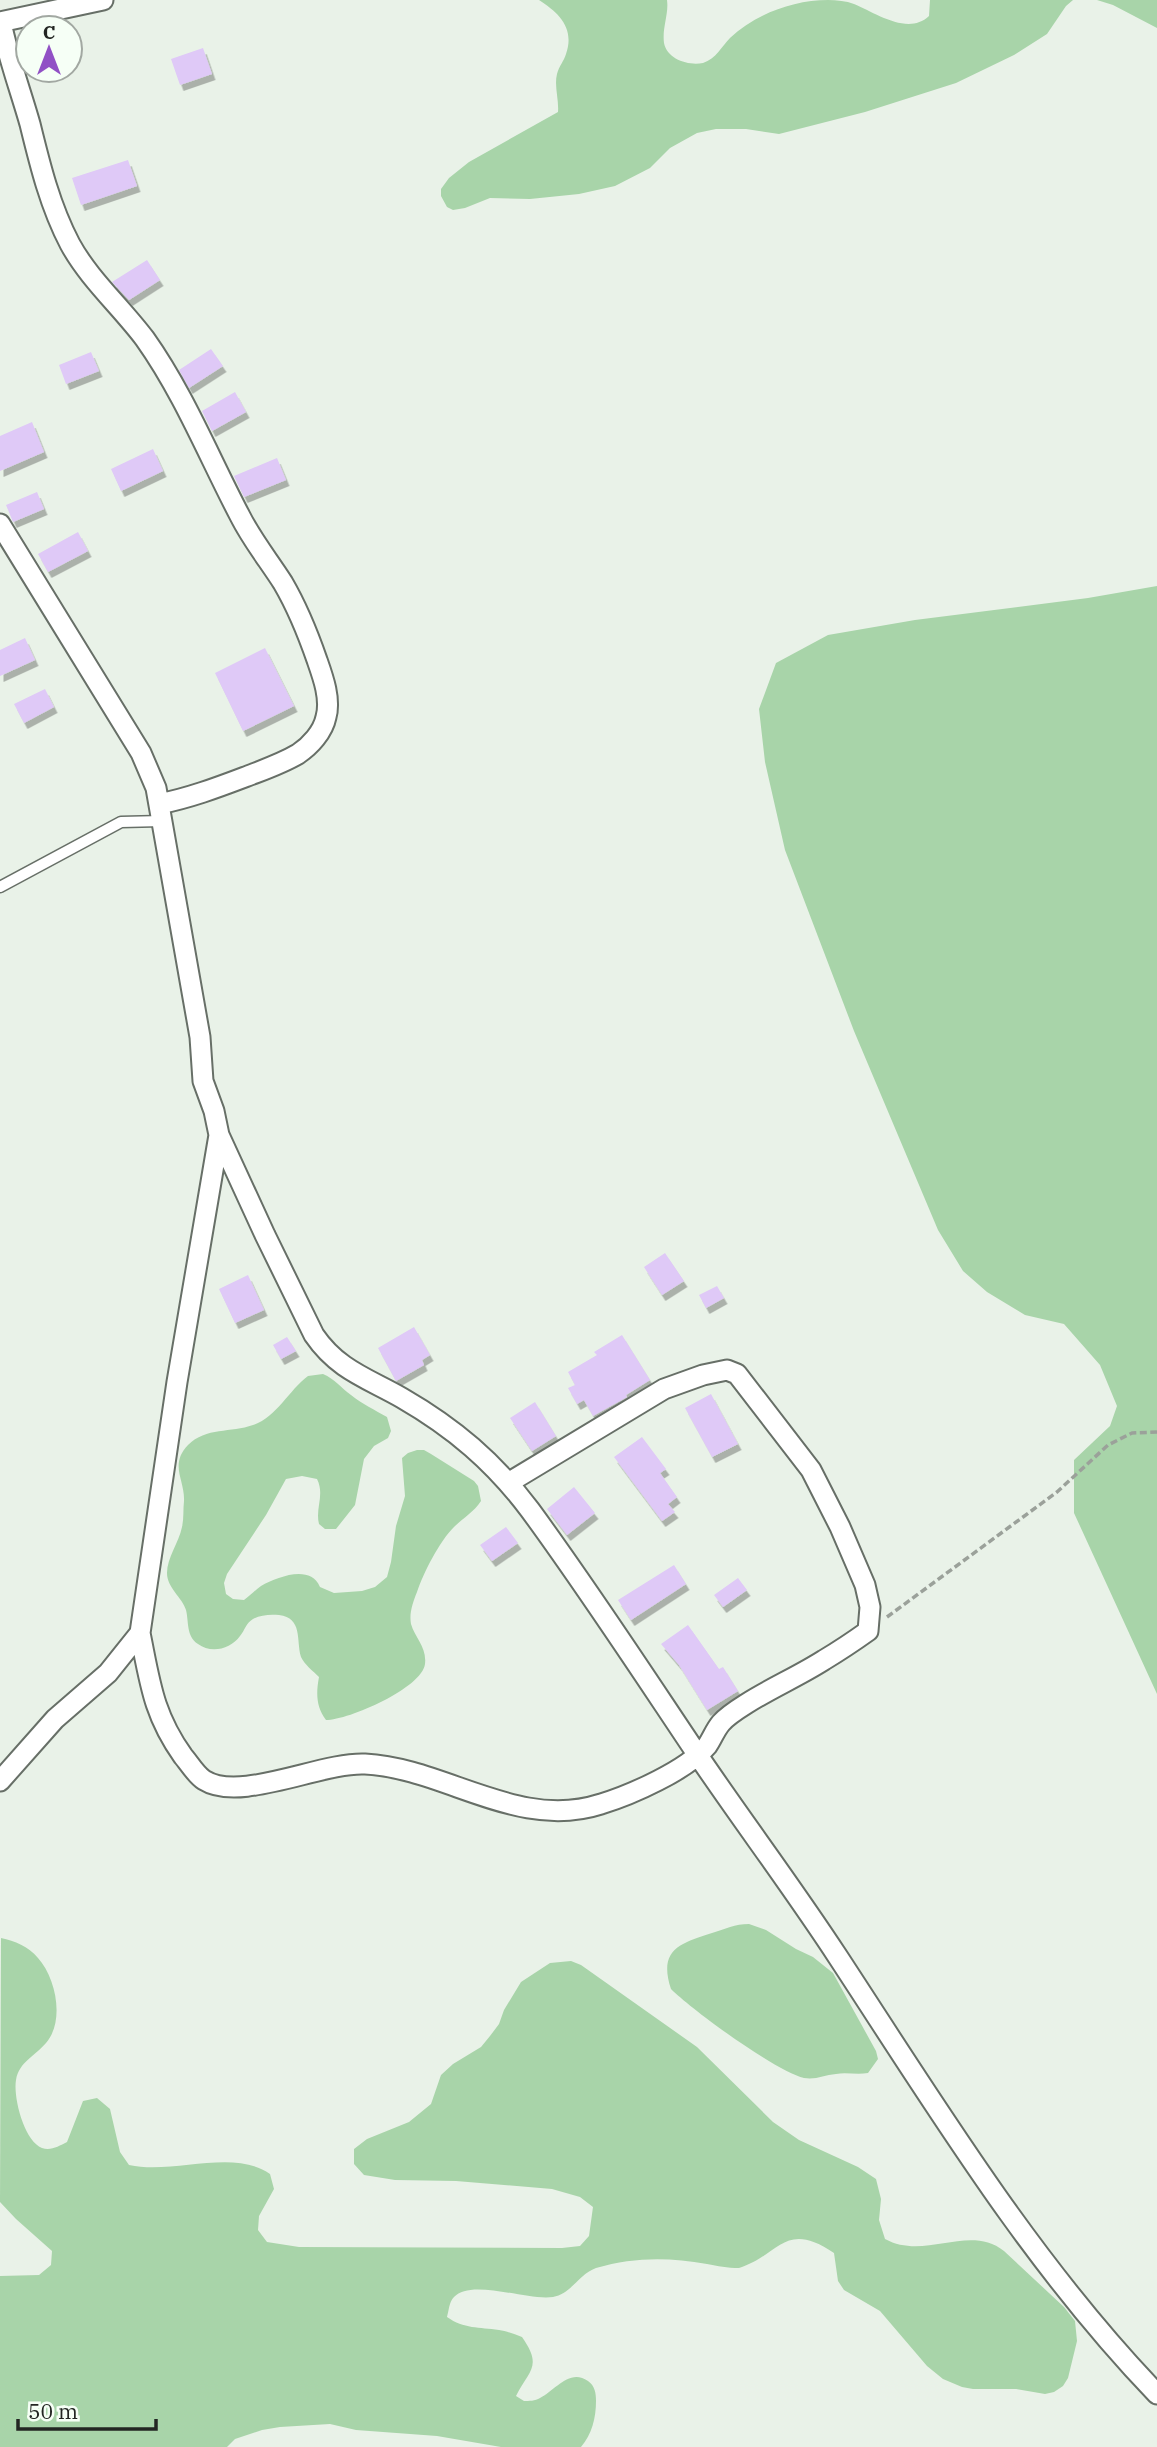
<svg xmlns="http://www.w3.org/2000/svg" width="1157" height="2447" font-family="'IBM Plex Serif',serif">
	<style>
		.green { fill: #a8d4a9 }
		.building { fill: #dfc9f7; filter: url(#shadow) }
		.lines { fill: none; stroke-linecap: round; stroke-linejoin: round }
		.lane-casing { stroke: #676f67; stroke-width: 13 }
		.street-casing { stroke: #676f67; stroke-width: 23 }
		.path { stroke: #9ba19a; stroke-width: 3.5; stroke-dasharray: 7 3.5; stroke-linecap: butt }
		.lane { stroke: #fff; stroke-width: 10 }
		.street { stroke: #fff; stroke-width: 19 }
	</style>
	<defs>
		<filter id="shadow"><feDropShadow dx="3.5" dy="6" stdDeviation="0" flood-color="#0004"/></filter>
	</defs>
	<rect width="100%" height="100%" fill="#e9f2e8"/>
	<!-- green -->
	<path class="green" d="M539 0H667C669 14 662 28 664 43 667 59 688 66 703 63 716 59 722 46 730 38 756 14 793 0 828 0 837 0 846 1 854 4 876 13 908 36 929 16L930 0H1073L1066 6 1047 34 1014 55 956 83 865 112 779 134 746 129H716L697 133 670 148 650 168 615 186 579 194 530 199 490 198 465 208 453 210 447 207 441 196V189L449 178 469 162 558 112C559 99 554 86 557 74 559 66 564 61 566 54 575 28 559 13 539 0Z
		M1097 0H1157V28L1113 5Z
		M1157 586V1694L1074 1513V1460L1110 1426 1117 1406 1100 1365 1064 1324 1025 1315 987 1292 963 1271 938 1230 854 1031 785 850 765 762 759 709 776 663 828 635 915 620 1088 598Z
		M323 1374C335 1379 341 1388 351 1395 362 1404 375 1410 387 1417L391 1431 388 1438 374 1446 364 1459 355 1505 336 1529H325L319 1524C315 1508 325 1495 317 1479L302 1476 286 1479 266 1515 227 1574 224 1583 226 1594 233 1599 244 1600C250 1596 255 1590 261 1586 278 1577 310 1564 320 1587L334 1593 362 1591 375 1587 387 1577 391 1562 396 1526 405 1496 402 1458 408 1453 417 1450H424L431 1454 474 1481 478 1486 481 1501C474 1512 463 1518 454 1527 439 1542 424 1572 417 1592 413 1602 409 1613 411 1624 415 1638 427 1647 425 1664 422 1688 349 1720 326 1720 316 1707 316 1693 319 1677 313 1671 304 1664 301 1657 296 1640 303 1618 279 1615 270 1614 260 1615 253 1619 246 1623 245 1630 240 1636 231 1649 211 1654 198 1644 186 1636 189 1622 186 1610 182 1597 167 1588 167 1573 167 1558 179 1542 182 1527 184 1519 183 1509 184 1501 185 1480 169 1465 188 1445 206 1427 231 1433 253 1425 276 1418 289 1390 308 1376Z
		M749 1924 766 1930 796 1949 813 1957 833 1973 876 2051 878 2059 868 2073C857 2075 846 2072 836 2074 824 2075 816 2080 804 2078 777 2072 692 2010 671 1989 658 1950 680 1943 712 1933 725 1929 735 1924 749 1924Z
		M1 1938C15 1941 28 1946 38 1958 56 1978 65 2021 46 2043 35 2056 19 2062 16 2080 13 2097 24 2141 42 2148 51 2151 59 2146 67 2142L83 2101 97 2098 110 2109 120 2152 129 2165C173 2175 233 2148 270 2174L274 2189 259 2216 258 2230 267 2242 299 2247 562 2248 580 2246 589 2236 593 2207 580 2197 552 2189 456 2181 395 2180 364 2175 354 2164V2149L367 2139 409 2122 431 2104 441 2075 453 2064 481 2047 490 2036 499 2024 504 2010 521 1982 550 1963 571 1961 581 1965 697 2047 773 2122 799 2140 858 2167 876 2179 881 2199 879 2220 885 2239C925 2261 969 2223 1004 2251L1064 2307 1075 2321 1077 2341 1068 2378 1063 2386 1054 2392 1045 2394 1016 2389H973L962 2387 943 2379 927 2366 880 2311 844 2290 838 2281 834 2253C784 2219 779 2256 739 2268 727 2268 718 2266 707 2264 668 2257 634 2257 596 2268 579 2274 571 2294 553 2297 527 2301 471 2278 454 2297 449 2302 449 2310 447 2317 464 2329 479 2327 499 2330 506 2331 514 2334 522 2337 543 2367 529 2370 516 2396L524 2401C529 2401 535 2401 540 2398 555 2391 569 2368 588 2381 595 2386 596 2393 596 2401 596 2418 592 2434 581 2447H501L437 2436 356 2430 330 2424 280 2427 262 2430 235 2439 227 2447H0V2276L39 2275 51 2265 52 2251 16 2219 0 2202Z"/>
	<!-- building -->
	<path class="building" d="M203 48 212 74 180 85 171 59Z
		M128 160 137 186 81 205 72 178Z
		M147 260 160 280 129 300 112 282Z
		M211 349 223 366 189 388 179 370Z
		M91 352 99 371 66 384 59 365Z
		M235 392 246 412 212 431 202 411Z
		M32 422 44 452 0 471V436Z
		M153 449 163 471 121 491 111 469Z
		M277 458 286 480 244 497 234 476Z
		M37 492 44 509 13 522 6 505Z
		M78 532 88 551 48 572 38 554Z
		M25 638 35 660 0 676V650Z
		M265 648 294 706 243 731 215 673Z
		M45 689 54 707 24 723 14 704Z
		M665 1253 684 1281 662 1295 644 1267Z
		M248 1275 264 1310 235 1323 219 1289Z
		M717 1286 724 1298 706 1308 699 1295Z
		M414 1327 430 1355 422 1360 424 1365 396 1381 378 1348Z
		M622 1335 650 1380 626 1395 627 1397 593 1416 584 1400 577 1404 568 1388 575 1385 568 1372 597 1355 594 1352Z
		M287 1337 296 1351 281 1359 273 1345Z
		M711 1394 738 1444 712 1457 685 1408Z
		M535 1402 556 1436 532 1451 510 1418Z
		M642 1437 666 1469 660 1473 677 1497 668 1504 675 1512 662 1521 614 1457Z
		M574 1487 595 1513 567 1535 547 1509Z
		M506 1527 518 1543 492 1561 480 1545Z
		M674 1565 686 1584 631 1620 618 1600Z
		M738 1578 747 1590 723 1607 714 1595Z
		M688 1625 719 1669 723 1667 738 1691 707 1710 679 1665 661 1644Z"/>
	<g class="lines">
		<defs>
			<path id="lane" d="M0 887 121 822 162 821"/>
			<path id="street" d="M0 22 103 0
				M1 22C8 57 20 89 30 124 40 165 50 206 70 244 89 279 121 307 145 339 184 394 209 457 240 516 252 540 269 561 283 583 297 607 308 634 317 660 323 677 331 699 326 717 323 732 310 746 298 754 281 764 263 770 245 777 216 788 189 798 159 804
				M0 524 141 753 156 788 200 1037 203 1081 214 1111 219 1135 265 1235 314 1335C338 1370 367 1378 402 1398 454 1428 494 1462 530 1510 588 1589 642 1672 697 1754 743 1822 793 1888 838 1957 937 2108 1031 2263 1157 2394
				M140 1633C150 1682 153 1714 183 1756 189 1763 196 1775 204 1780 240 1803 321 1762 365 1764 445 1768 518 1831 601 1804 631 1795 687 1770 707 1746 712 1739 715 1730 721 1723 727 1716 738 1709 746 1704 771 1688 799 1676 824 1660 839 1651 854 1641 868 1631L870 1607 865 1585 840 1527 811 1470 737 1374 727 1370 703 1375 664 1389 508 1483
				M0 1781 55 1719 108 1673 140 1633 177 1382 219 1135"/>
		</defs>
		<!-- lane casing -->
		<use href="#lane" class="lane-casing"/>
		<!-- street casing -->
		<use href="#street" class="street-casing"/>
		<!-- path -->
		<path class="path" d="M887 1617 1057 1492 1108 1445 1132 1433 1157 1432"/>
		<!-- lane -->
		<use href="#lane" class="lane"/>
		<!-- street -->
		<use href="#street" class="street"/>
	</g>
	<!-- north arrow -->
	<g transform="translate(49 49)"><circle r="33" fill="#f6fff6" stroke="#a2a8a2" stroke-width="2"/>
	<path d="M0-5L12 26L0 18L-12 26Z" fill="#9150c5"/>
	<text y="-10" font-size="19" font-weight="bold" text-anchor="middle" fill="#232623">С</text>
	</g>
	<!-- scale -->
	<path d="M18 2419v10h138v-10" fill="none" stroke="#232623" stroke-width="3.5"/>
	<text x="28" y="2419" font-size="21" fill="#232623" stroke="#f6fff6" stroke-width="5" paint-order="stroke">50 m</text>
</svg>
